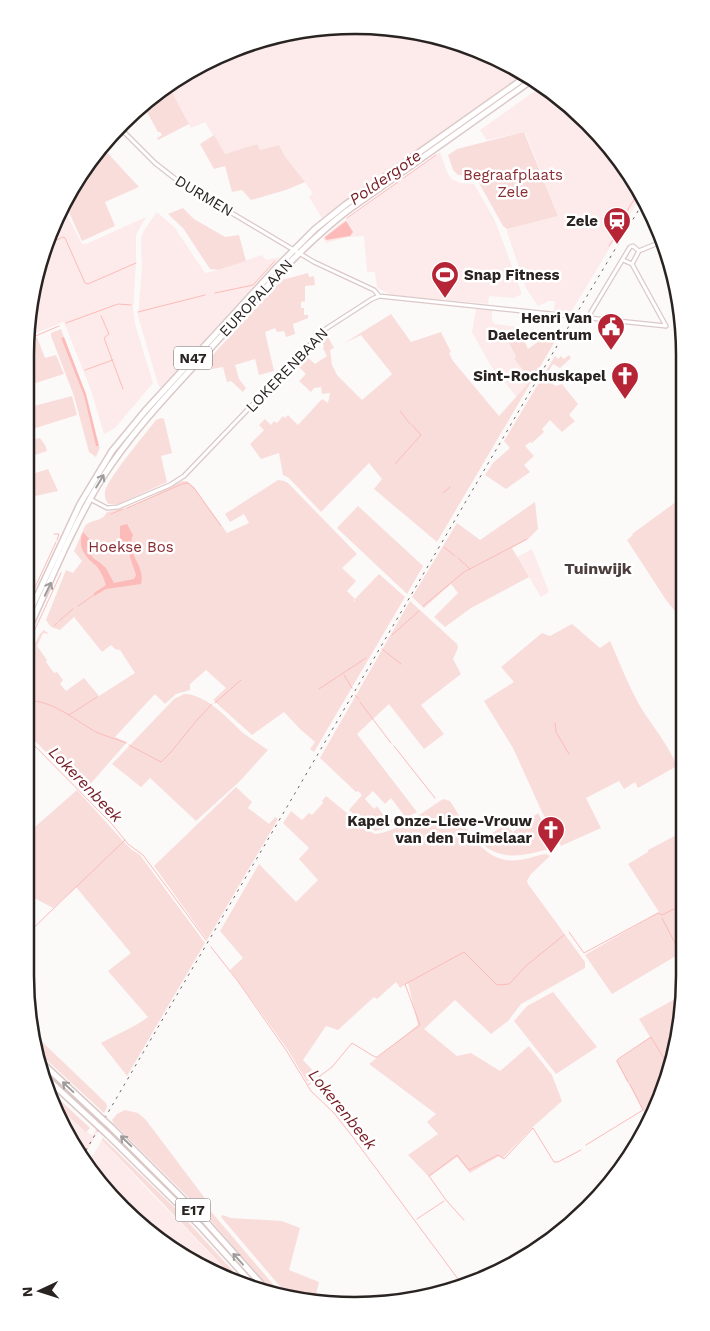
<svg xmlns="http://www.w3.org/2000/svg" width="710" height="1331" font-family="'Work Sans',sans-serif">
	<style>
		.built { fill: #fcebea }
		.green { fill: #f9dddb }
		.water { fill: #fcbbb9 }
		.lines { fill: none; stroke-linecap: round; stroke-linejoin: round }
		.stream { stroke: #fcbbb9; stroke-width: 1 }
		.minor-casing { stroke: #dbc9c8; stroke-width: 5.5 }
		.highway-casing { stroke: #dbc9c8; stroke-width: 8 }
		.minor { stroke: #fff; stroke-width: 3 }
		.highway { stroke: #fff; stroke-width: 5 }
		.rail { stroke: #696464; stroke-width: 1; stroke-dasharray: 2.5 5; stroke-linecap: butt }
		.highway-bridge-casing { stroke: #dbc9c8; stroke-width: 8; stroke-linecap: butt }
		.highway-bridge { stroke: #fff; stroke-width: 5 }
		.oneway { stroke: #9f9c9c }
		.labels { text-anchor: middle; stroke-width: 5; stroke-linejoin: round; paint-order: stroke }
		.shield { fill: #fff; stroke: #696564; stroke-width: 1 }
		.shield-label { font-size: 14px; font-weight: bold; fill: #292322 }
		.park-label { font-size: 15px; fill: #882c31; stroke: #fff }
		.street-label { font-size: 15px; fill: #292322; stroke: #fff }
		.poi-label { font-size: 15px; font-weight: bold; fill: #292322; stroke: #fff; text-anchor: end }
		.water-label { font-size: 16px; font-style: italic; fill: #751a22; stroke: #fff }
		.neighbourhood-label { font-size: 16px; font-weight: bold; fill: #4d3f3e; stroke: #fff }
		.rim { fill: none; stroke: #292322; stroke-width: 2.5 }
	</style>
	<rect width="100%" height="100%" fill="#fcf9f9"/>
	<!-- built -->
	<path class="built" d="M377 26 441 36 501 59 523 74 322 218 309 197 313 193 284 155 279 145 260 150 257 144 225 154 205 122 191 128 168 85 190 69 249 42 312 28Z
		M542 86 572 107 617 154 641 196 571 312 554 311 555 301H549L538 306 526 288 507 232V229L558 216 525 132 487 140 480 130Z
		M440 152 447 172 451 179 460 183 474 184 493 217 499 231 522 294 514 298 489 296 488 304 391 295 377 288 375 272H367L364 236 348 237 326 243 323 238 337 226Z
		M62 205 82 244H86L146 217 136 235V263L133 309 135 324 153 383 115 428 104 434 91 390 64 322 26 337 36 269Z
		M156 213H158L175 228 205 273 219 270 262 255 266 260 280 257 161 388 158 384 138 316 142 269 141 239 143 232Z
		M476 309 492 310V320L495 324 518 327 520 330 509 334 508 341 516 357 514 359 531 380 517 397 491 366 472 332Z
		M532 549 549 592 541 597 517 557Z
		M54 1103 90 1134 93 1135 105 1114 107 1116 83 1158Z
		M102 1140 147 1189 235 1279 172 1251 93 1177 87 1165Z"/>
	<!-- green -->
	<path class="green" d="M168 85 189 124 158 140 157 138 162 135 160 132H158L143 105 155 99 154 95Z
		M524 132 558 216 507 229 503 226 479 183 483 182 481 174 473 176 458 175 453 170 448 155 457 149Z
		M214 135 225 154 257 144 260 150 279 145 284 155 305 182 286 190 251 200 242 190 232 192 225 166 214 169 200 144Z
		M101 146 139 187 105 202 115 226 82 241 64 201 93 154Z
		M183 208 194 219 225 237 239 235 246 261 218 270 210 269 183 228 168 214Z
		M308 273 309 277 314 276 315 285 305 286V301L301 302V308H304V315H308V318L293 324 295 334 286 337 284 331 277 332 275 328 265 332 274 371 259 375 255 359 235 365 239 379 246 388 243 392 231 381 227 382 223 367 212 369 208 360 282 280Z
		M391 314 411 342 441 332 451 352 449 353 453 361 499 416 531 380 514 359 516 357 508 341 509 334 520 330 528 349 553 331 557 338 437 542 374 489 382 479 369 463 321 512 289 478 283 475 279 453 261 459 250 444 264 430 259 425 265 419 271 425 274 421 277 423 283 416 285 418 288 415 298 425 322 399 328 403 330 393 322 394 321 387 314 388 311 392 299 381 306 374 296 364 305 355 315 364 327 356 323 348 324 346 322 341 319 340 326 333 334 348 330 350 332 365 337 375 362 400 390 376 392 374 361 335 343 344Z
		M61 329 64 337 61 338 84 396 96 445 100 447 96 457 89 452 74 396 51 336V333Z
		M37 337 45 358 56 355 64 374 26 386V343Z
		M569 355 571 358 560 368 553 364 544 379 556 386 562 384 578 404 569 415 575 421 562 432 550 420 542 429 544 432 532 443 530 442 525 446 534 456 524 465 530 472 506 489 485 475 493 463 510 448 504 441 555 356 558 359 561 356 564 359Z
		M72 396 77 415 26 431V408Z
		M161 418 164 419 172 453 161 456 167 482 119 504H108C106 500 104 496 105 492 106 480 147 432 156 420Z
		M40 438 45 445 47 451 26 458V441Z
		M48 469 58 491 26 498V476Z
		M278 480 284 481 288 483 357 554 342 568 356 581 347 591 355 599 354 601 355 602V599L379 574 405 597 314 752 310 749 315 742 300 729 284 712 252 735 213 700 226 688 206 670 190 684V690L176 694 165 704 155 694 115 737 127 742 86 789 81 787 25 731V662L40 634 44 630 49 634 43 633 37 646 47 660 46 662 54 673 57 672 63 680 60 684 66 691 84 678 99 696 135 673 120 650 115 649 111 645 102 652 74 617 60 630 51 627 46 620 66 570 73 573 82 561 74 551 85 526C93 518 101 523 107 512 134 508 158 493 182 481H187L194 487 227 533 249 523 244 514 230 522 225 514Z
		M680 499 683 501V621L666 600 627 540 633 535 632 534Z
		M535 502 538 529 528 539 512 548 529 577 471 608 445 627 434 617 458 593 451 584 424 608 412 597 457 523 480 540Z
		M358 506 423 566 407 594 337 528Z
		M410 601 457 644 458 648 453 659 461 674 421 705 444 734 424 749 389 704 357 734 417 812 406 818 391 798 385 804 373 791 365 799 374 809 377 806 382 813 396 823 383 829 375 831 349 810 362 795 358 791 356 792 320 758Z
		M572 624 600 648 610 641C620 663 628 685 640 706 652 726 668 744 677 766L638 788 635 782 624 789 619 781 586 798 601 828 561 846 542 812 513 748 484 701 514 682 501 667 542 633 550 636Z
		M184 694C206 694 227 718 242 732 250 738 259 744 268 750L240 781 196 821 150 778 141 787 112 764 174 699Z
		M236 787 252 802 248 808 269 824 275 817 278 819 207 940 154 866Z
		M77 790 124 842 131 849 140 855 205 943 127 1076 101 1043C117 1034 133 1028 148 1017L108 971 131 953 76 887 53 908 25 893V840L36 826Z
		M326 796 369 831 375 834C397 832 425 811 443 799L450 801C467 827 482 865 519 860 529 859 537 855 546 854L550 856 531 874 527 881 528 884 585 962V968L521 1004 508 1021 491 1034 455 1000 424 1029 457 1056 471 1053 500 1071 529 1046 552 1075 562 1101 534 1126 503 1158 499 1156 470 1173 457 1157 429 1177 408 1155 438 1134 427 1122 436 1114 369 1064 418 1025 408 983 400 988 396 982 377 999 374 997 338 1030 326 1026 303 1060 317 1075 307 1082 288 1050 230 970 243 958 220 931 259 864 296 902 318 880 299 859 309 848 283 823 291 811 302 820 309 813 312 815 323 803 322 801Z
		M538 813 555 843 556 846 554 848C527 854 504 864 480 842L505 824 513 832Z
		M684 831V957L681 953 612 994 585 955 659 912 628 864 648 852V850Z
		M553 992 597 1047 556 1074 514 1021 527 1006Z
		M684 994 674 1061 650 1123 616 1061 650 1037 639 1019Z
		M35 1035 106 1103 107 1107 104 1113 38 1052Z
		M45 1086 90 1128 86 1132 54 1103Z
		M125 1110 138 1113 146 1120 210 1205 208 1208 283 1296 275 1295 206 1215 114 1124 112 1120 117 1114Z
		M103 1138 180 1213 244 1283 235 1279 102 1140Z
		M222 1215 231 1218 282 1221 300 1228 289 1270 319 1282 315 1299 289 1297 221 1217Z"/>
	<!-- water -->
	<path class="water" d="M346 221 353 232 350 236 326 240 325 237Z
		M64 337 86 394 99 446H96L84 396 61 338Z
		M127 524 133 535C125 554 146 565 141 584L106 589 94 596V593L106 585C104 579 100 568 94 564 84 556 77 545 83 532L94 544 87 548 93 558 99 562 106 568 114 583 134 579 136 575 128 551 120 539V526Z"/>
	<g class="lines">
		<!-- stream -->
		<path class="stream" d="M587 127 609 153 610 157 638 193 619 224 618 232 609 246
			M347 218 436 155
			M46 245 63 237 65 238 85 283 88 284 136 263
			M215 293 253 285 275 261
			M138 312 205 295
			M101 316 109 334 104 338 123 389
			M66 323 118 304 131 305
			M26 340 59 326
			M85 370 113 360
			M400 411 410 424
			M395 464 421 435 412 425
			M443 493 450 487
			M127 508 182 484 188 483 194 488 221 526
			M111 514 123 509
			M54 534H59L57 540
			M444 547 455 556
			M458 558 470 569
			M78 606 94 595
			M423 606 464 572 527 539
			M25 609 56 542
			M59 621 73 609
			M54 626 57 623
			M392 635 419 611
			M382 649 401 664
			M25 651 61 573
			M344 675 352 688
			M319 689 366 658
			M355 695 359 699
			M360 702 391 743
			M215 703 241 680
			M69 715 97 697
			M25 716 33 701C54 702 78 722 96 732 105 736 116 739 126 743
			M555 723 556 732 569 754
			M25 736 111 823 128 844 143 855 206 940
			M129 745 161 762 171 752 197 720 212 704
			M394 746 435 798
			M662 918 678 949 684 946
			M569 932 584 953 658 913 662 915 684 904
			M25 936 125 840
			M211 947 237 980 286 1050 311 1091 334 1113 349 1132 461 1283
			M679 949 682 955
			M628 1082 617 1061 618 1059 651 1037 671 1070
			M308 1085 332 1067 352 1043 375 1057H377L420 1025 405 984 409 982 464 952 496 984 499 985 509 984 527 965 564 935
			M586 1145 643 1110 630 1084
			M417 1219 444 1201
			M464 1220 446 1200 429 1176 457 1155 469 1170 498 1155 504 1159 533 1128 554 1162H558L581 1150"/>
		<defs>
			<path id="minor" d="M119 127 155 163 178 181 314 262 374 290 379 296
				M639 251 663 241
				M623 260 632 264
				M632 264 666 326
				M632 264 639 251
				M590 317 591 312 630 247 633 246 639 251
				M90 499 107 508 118 507 170 485 184 476 324 330 372 299 379 296 666 326"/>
			<path id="highway" d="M25 622 80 504 112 451 145 411 277 267 315 229 345 205 527 76
				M25 637C49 585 71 529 101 480 133 429 176 386 217 341 259 296 298 249 347 211L532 80
				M39 1060 98 1115
				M41 1073 94 1122
				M112 1128 206 1222 271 1295
				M108 1135 200 1226 256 1288"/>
		</defs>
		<!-- minor casing -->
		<use href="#minor" class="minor-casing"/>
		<!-- highway casing -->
		<use href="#highway" class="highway-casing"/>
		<!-- minor -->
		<use href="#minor" class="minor"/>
		<!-- highway -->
		<use href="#highway" class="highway"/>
		<!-- rail -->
		<path class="rail" d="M82 1157 551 356 644 201"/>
		<defs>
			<path id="highway-bridge" d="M98 1115 112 1128
				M94 1122 108 1135"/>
		</defs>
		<!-- highway-bridge casing -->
		<use href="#highway-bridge" class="highway-bridge-casing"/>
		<!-- highway-bridge -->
		<use href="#highway-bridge" class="highway-bridge"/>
	</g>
	<!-- one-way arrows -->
	<defs><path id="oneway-shaft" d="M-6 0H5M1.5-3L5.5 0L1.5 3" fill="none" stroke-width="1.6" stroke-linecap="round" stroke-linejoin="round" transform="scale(1.25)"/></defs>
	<g class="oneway">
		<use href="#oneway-shaft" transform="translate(100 481) rotate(-59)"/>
		<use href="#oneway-shaft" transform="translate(48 589) rotate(-65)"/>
		<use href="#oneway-shaft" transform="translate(68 1087) rotate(-137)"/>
		<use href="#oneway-shaft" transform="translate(126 1141) rotate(-136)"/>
		<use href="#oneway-shaft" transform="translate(238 1259) rotate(-132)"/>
	</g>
	<!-- icons -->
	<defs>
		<symbol id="station-pin" viewBox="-11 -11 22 30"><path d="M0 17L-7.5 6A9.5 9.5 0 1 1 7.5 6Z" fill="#b62535" stroke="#fff"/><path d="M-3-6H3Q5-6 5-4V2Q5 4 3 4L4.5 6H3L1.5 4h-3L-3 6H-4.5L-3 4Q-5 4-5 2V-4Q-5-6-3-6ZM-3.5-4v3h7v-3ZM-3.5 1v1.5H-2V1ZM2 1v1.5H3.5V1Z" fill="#fff"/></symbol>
		<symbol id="stadium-pin" viewBox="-11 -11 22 30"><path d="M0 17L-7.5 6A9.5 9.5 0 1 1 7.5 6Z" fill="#b62535" stroke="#fff"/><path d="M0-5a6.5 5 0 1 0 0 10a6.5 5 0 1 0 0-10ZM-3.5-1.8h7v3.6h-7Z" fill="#fff"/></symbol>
		<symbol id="civic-pin" viewBox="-11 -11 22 30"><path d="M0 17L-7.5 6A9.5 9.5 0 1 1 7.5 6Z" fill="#b62535" stroke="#fff"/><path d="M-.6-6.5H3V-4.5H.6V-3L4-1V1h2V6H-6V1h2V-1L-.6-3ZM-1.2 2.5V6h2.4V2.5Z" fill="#fff"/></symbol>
		<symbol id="church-pin" viewBox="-11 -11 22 30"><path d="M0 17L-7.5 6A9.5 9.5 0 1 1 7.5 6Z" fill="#b62535" stroke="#fff"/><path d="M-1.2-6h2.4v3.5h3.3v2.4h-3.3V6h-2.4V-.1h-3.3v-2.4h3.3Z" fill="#fff"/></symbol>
	</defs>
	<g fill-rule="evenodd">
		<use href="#station-pin" x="601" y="205" width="32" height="43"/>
		<use href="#stadium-pin" x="429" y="259" width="32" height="43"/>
		<use href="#civic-pin" x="595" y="311" width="32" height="43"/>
		<use href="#church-pin" x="609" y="360" width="32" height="43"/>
		<use href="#church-pin" x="535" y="814" width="32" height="43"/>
	</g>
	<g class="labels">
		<!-- shield labels -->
		<g class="shield">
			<rect x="174" y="346.5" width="38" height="23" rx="4"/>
			<rect x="175.5" y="1198.5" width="35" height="23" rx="4"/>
		</g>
		<g class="shield-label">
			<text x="193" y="363">N47</text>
			<text x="193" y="1215">E17</text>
		</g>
		<!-- park labels -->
		<g class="park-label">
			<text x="513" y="180">Begraafplaats<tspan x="513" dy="17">Zele</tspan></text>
			<text x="131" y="552">Hoekse Bos</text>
		</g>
		<!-- street labels -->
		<g class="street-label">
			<text transform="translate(204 196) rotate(31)" y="5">DURMEN</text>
			<text transform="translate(256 298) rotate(-47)" y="5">EUROPALAAN</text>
			<text transform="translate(287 370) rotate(-46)" y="5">LOKERENBAAN</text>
		</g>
		<!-- poi labels -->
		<g class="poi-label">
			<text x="598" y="226">Zele</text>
			<text x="464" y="280" text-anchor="start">Snap Fitness</text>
			<text x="592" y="323">Henri Van<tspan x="592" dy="17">Daelecentrum</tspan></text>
			<text x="606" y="381">Sint-Rochuskapel</text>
			<text x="532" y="826">Kapel Onze-Lieve-Vrouw<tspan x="532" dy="17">van den Tuimelaar</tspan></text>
		</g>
		<!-- water labels -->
		<g class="water-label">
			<text transform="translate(385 177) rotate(-35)" y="6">Poldergote</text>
			<text transform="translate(86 784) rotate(46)" y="6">Lokerenbeek</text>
			<text transform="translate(343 1109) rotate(51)" y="6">Lokerenbeek</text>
		</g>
		<!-- neighbourhood labels -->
		<g class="neighbourhood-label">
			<text x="598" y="574">Tuinwijk</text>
		</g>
	</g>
	<!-- crop -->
	<path d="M0 0H710V1331H0ZM355 34H355A321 321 0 0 1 676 355V976A321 321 0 0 1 355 1297H355A321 321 0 0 1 34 976V355A321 321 0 0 1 355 34Z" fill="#fff" fill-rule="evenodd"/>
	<path class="rim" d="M355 34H355A321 321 0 0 1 676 355V976A321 321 0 0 1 355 1297H355A321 321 0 0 1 34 976V355A321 321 0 0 1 355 34Z"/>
	<!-- north arrow -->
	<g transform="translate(40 1291) rotate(266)" stroke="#ffffff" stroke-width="4" paint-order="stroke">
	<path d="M0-4L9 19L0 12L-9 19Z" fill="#292322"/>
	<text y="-8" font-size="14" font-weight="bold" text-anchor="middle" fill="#292322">N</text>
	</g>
</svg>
